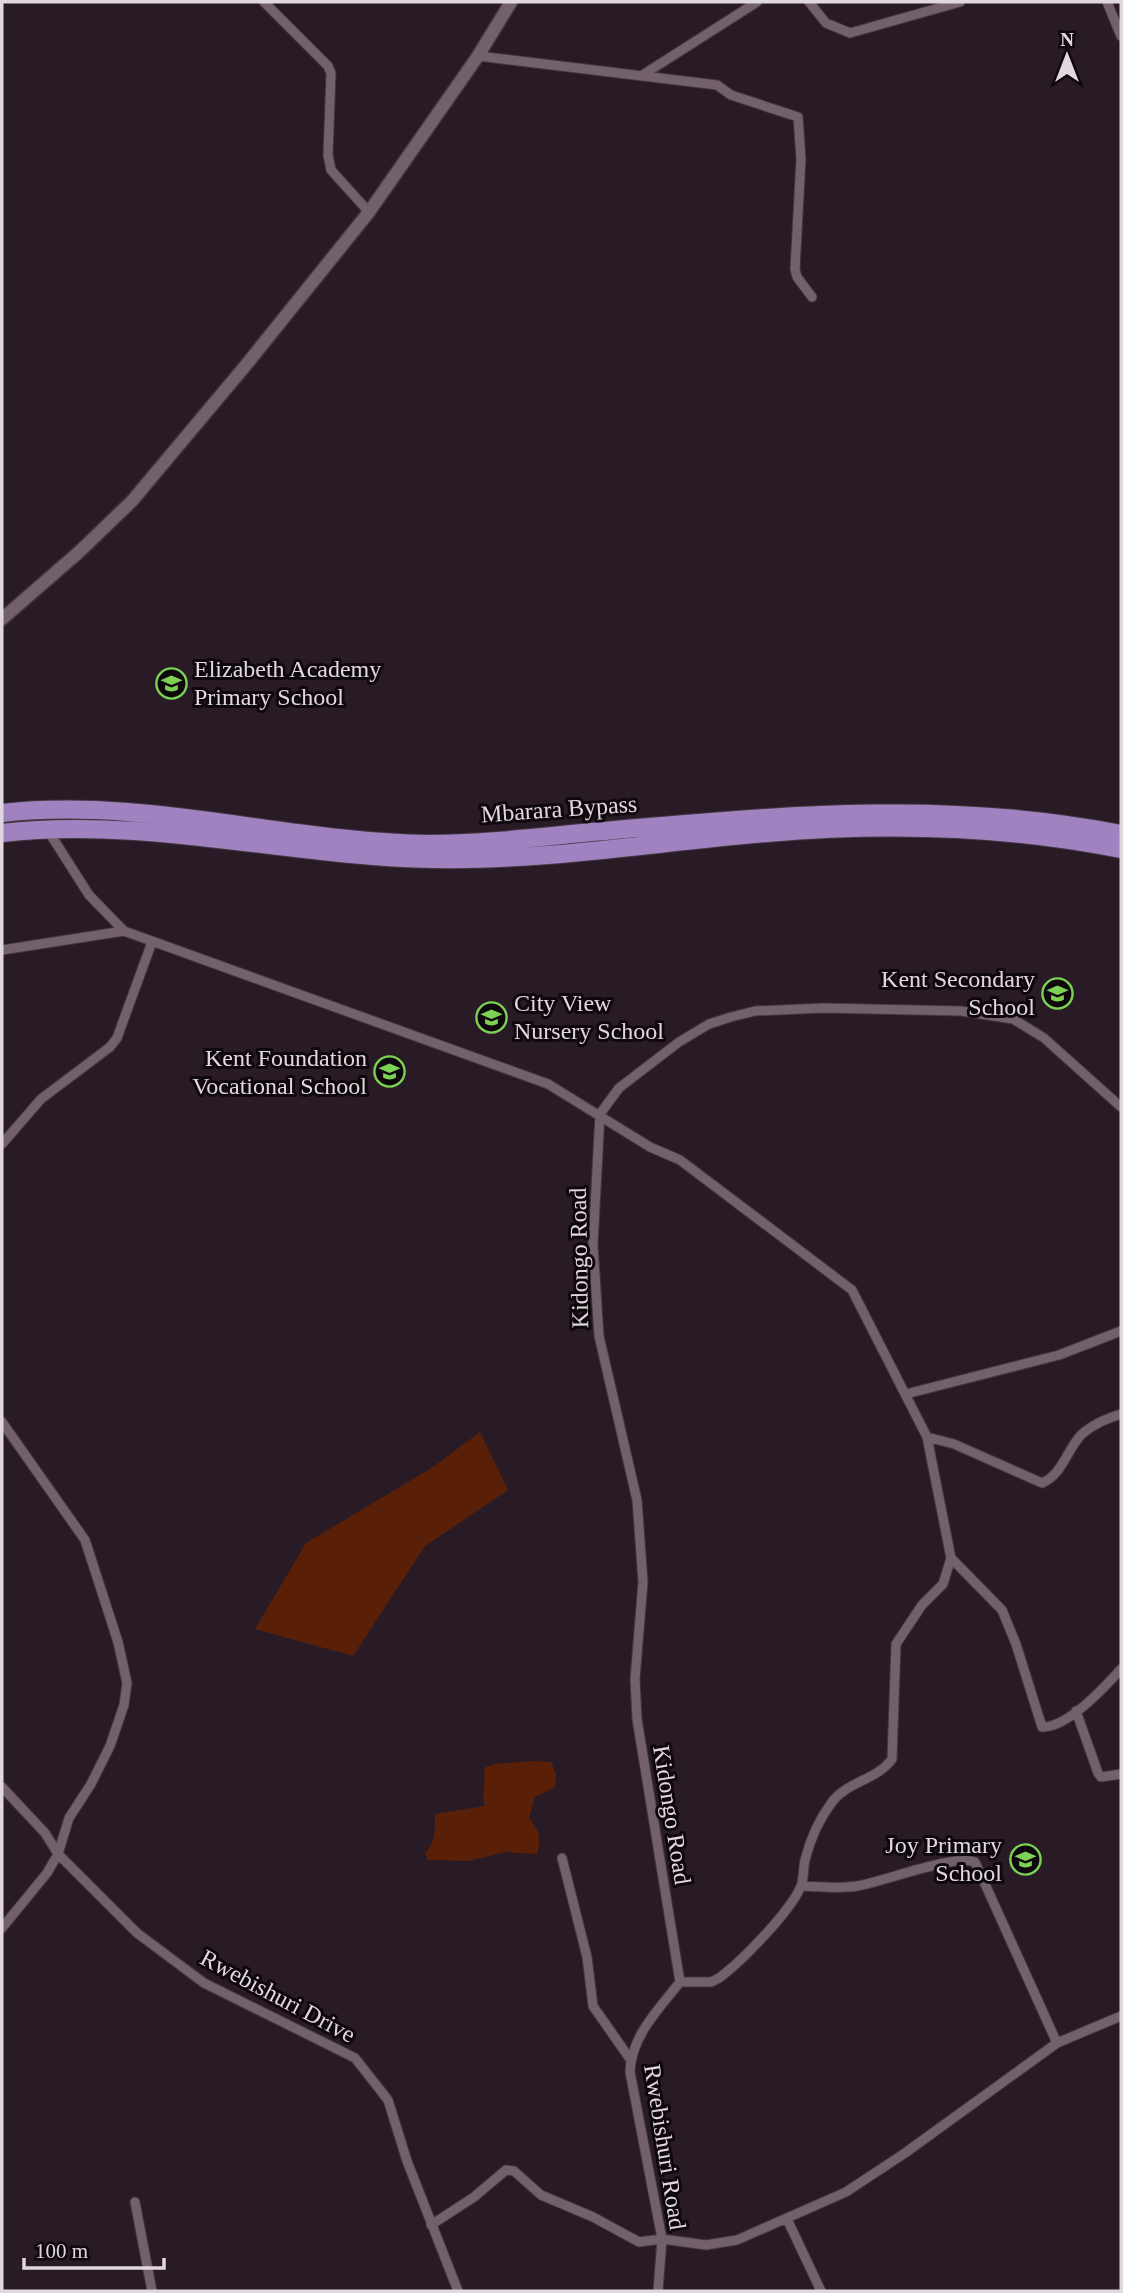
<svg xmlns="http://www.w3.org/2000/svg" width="1123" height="2293" font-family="Georgia,serif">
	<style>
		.green { fill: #5a2007 }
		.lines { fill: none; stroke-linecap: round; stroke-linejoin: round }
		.street-casing { stroke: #433740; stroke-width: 11 }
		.secondary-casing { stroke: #433740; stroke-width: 15 }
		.highway-casing { stroke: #433740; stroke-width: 20 }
		.street { stroke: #72616d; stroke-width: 9 }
		.secondary { stroke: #72616d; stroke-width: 12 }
		.highway { stroke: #9f82bf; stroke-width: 18 }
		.labels { text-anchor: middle; stroke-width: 6; stroke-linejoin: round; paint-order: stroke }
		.poi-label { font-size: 24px; fill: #e1d7de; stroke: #0e080c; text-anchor: end }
		.street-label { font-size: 24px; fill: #e1d7de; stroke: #0e080c }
	</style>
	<rect width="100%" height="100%" fill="#291b25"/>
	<!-- green -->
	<path class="green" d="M480 1432 508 1490 425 1546 353 1656 255 1629 306 1543 433 1467Z
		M533 1761 551 1762 556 1774 555 1787 535 1797 529 1818C539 1831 542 1837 537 1854L506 1852 468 1861 428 1860 425 1853C436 1841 435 1830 435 1814L485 1806C481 1794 486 1782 484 1768L494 1764Z"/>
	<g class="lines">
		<defs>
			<path id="street" d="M264 2 328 66 331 73 328 155 331 170 369 212
				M809 2 826 23 850 33 960 2
				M1107 2 1121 36
				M478 56 717 85 731 95 798 117 801 159 795 269 797 277 812 297
				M641 76 757 2
				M47 829 89 895 124 931 548 1084 650 1147 680 1160 852 1290 927 1437 951 1558 943 1584 922 1605 896 1644 892 1759C877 1780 848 1781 832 1802 820 1818 810 1840 805 1860 803 1868 804 1879 801 1886 791 1911 741 1962 719 1978L711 1982H680
				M2 950 124 931
				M2 1144 41 1099 110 1047 117 1038 152 942
				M906 1394 1059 1355 1121 1331
				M2 1422 85 1540 118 1642 127 1683 124 1705 110 1746 91 1784 69 1818 58 1854 47 1873 2 1928
				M927 1437 954 1444 1042 1483C1061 1476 1067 1450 1081 1435 1093 1424 1106 1419 1121 1414
				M951 1558 1002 1610 1016 1644 1042 1727C1067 1728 1105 1687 1121 1669
				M1076 1711 1098 1773 1101 1777 1121 1774
				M2 1787 45 1833 58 1854 137 1933 204 1983 355 2058 388 2100 407 2161 458 2291
				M562 1858 587 1957 593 2006 630 2059
				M801 1886C820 1887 838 1889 857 1886 883 1882 953 1854 975 1862L1057 2043
				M680 1982 637 1719 635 1679 643 1582 637 1500 599 1336 593 1245 600 1114 619 1088 679 1042 709 1024 731 1017 755 1011 824 1008 961 1011 1013 1019 1044 1038 1121 1107
				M135 2202 152 2291
				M787 2219 821 2291
				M431 2225 474 2197 506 2170 514 2171 541 2195 593 2217 639 2242 662 2239 706 2245 737 2240 846 2192 905 2153 1057 2043 1121 2016
				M658 2291 662 2239 630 2072C631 2036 659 2009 680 1982"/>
			<path id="secondary" d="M2 619 79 552 132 501 246 365 369 212 478 56 511 2"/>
			<path id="highway" d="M2 813C145 797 286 842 429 844 490 844 554 835 615 830 788 815 949 800 1121 834
				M2 833C146 816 290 857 435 859 545 861 657 842 767 833 884 823 1006 826 1121 849"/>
		</defs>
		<!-- street casing -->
		<use href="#street" class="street-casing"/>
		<!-- secondary casing -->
		<use href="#secondary" class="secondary-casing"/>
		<!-- highway casing -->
		<use href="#highway" class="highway-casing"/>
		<!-- street -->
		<use href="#street" class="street"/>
		<!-- secondary -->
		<use href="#secondary" class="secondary"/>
		<!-- highway -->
		<use href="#highway" class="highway"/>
	</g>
	<!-- icons -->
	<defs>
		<symbol id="school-ring" viewBox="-11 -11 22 22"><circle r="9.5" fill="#0e080c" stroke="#7dd154" stroke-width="1.5"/><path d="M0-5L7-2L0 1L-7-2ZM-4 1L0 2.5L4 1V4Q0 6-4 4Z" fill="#7dd154"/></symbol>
	</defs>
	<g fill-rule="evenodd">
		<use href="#school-ring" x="154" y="666" width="35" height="35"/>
		<use href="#school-ring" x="1040" y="976" width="35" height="35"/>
		<use href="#school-ring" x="474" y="1000" width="35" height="35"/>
		<use href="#school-ring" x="372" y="1054" width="35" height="35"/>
		<use href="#school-ring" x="1008" y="1842" width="35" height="35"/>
	</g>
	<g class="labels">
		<!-- poi labels -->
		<g class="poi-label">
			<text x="194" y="677" text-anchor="start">Elizabeth Academy<tspan x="194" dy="28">Primary School</tspan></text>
			<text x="1035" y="987">Kent Secondary<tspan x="1035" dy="28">School</tspan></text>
			<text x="514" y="1011" text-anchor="start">City View<tspan x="514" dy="28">Nursery School</tspan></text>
			<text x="367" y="1066">Kent Foundation<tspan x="367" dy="28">Vocational School</tspan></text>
			<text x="1002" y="1853">Joy Primary<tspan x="1002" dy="28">School</tspan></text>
		</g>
		<!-- street labels -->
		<g class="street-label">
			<text transform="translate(559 809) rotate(-4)" y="8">Mbarara Bypass</text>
			<text transform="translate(579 1258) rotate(-91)" y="8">Kidongo Road</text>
			<text transform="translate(672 1815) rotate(81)" y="8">Kidongo Road</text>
			<text transform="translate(278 1996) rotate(28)" y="8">Rwebishuri Drive</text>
			<text transform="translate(665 2147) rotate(81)" y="8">Rwebishuri Road</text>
		</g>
	</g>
	<!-- border -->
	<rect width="1123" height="2293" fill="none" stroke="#e1d7de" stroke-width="7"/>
	<!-- north arrow -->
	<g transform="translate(1067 56)" stroke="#0e080c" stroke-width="5" paint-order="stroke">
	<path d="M0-5L12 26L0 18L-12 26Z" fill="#e1d7de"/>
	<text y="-10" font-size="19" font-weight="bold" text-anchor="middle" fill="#e1d7de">N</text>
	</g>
	<!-- scale -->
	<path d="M24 2258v10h140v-10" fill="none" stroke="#e1d7de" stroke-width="3.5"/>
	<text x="35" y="2258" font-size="21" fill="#e1d7de" stroke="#0e080c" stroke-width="5" paint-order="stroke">100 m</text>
</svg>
